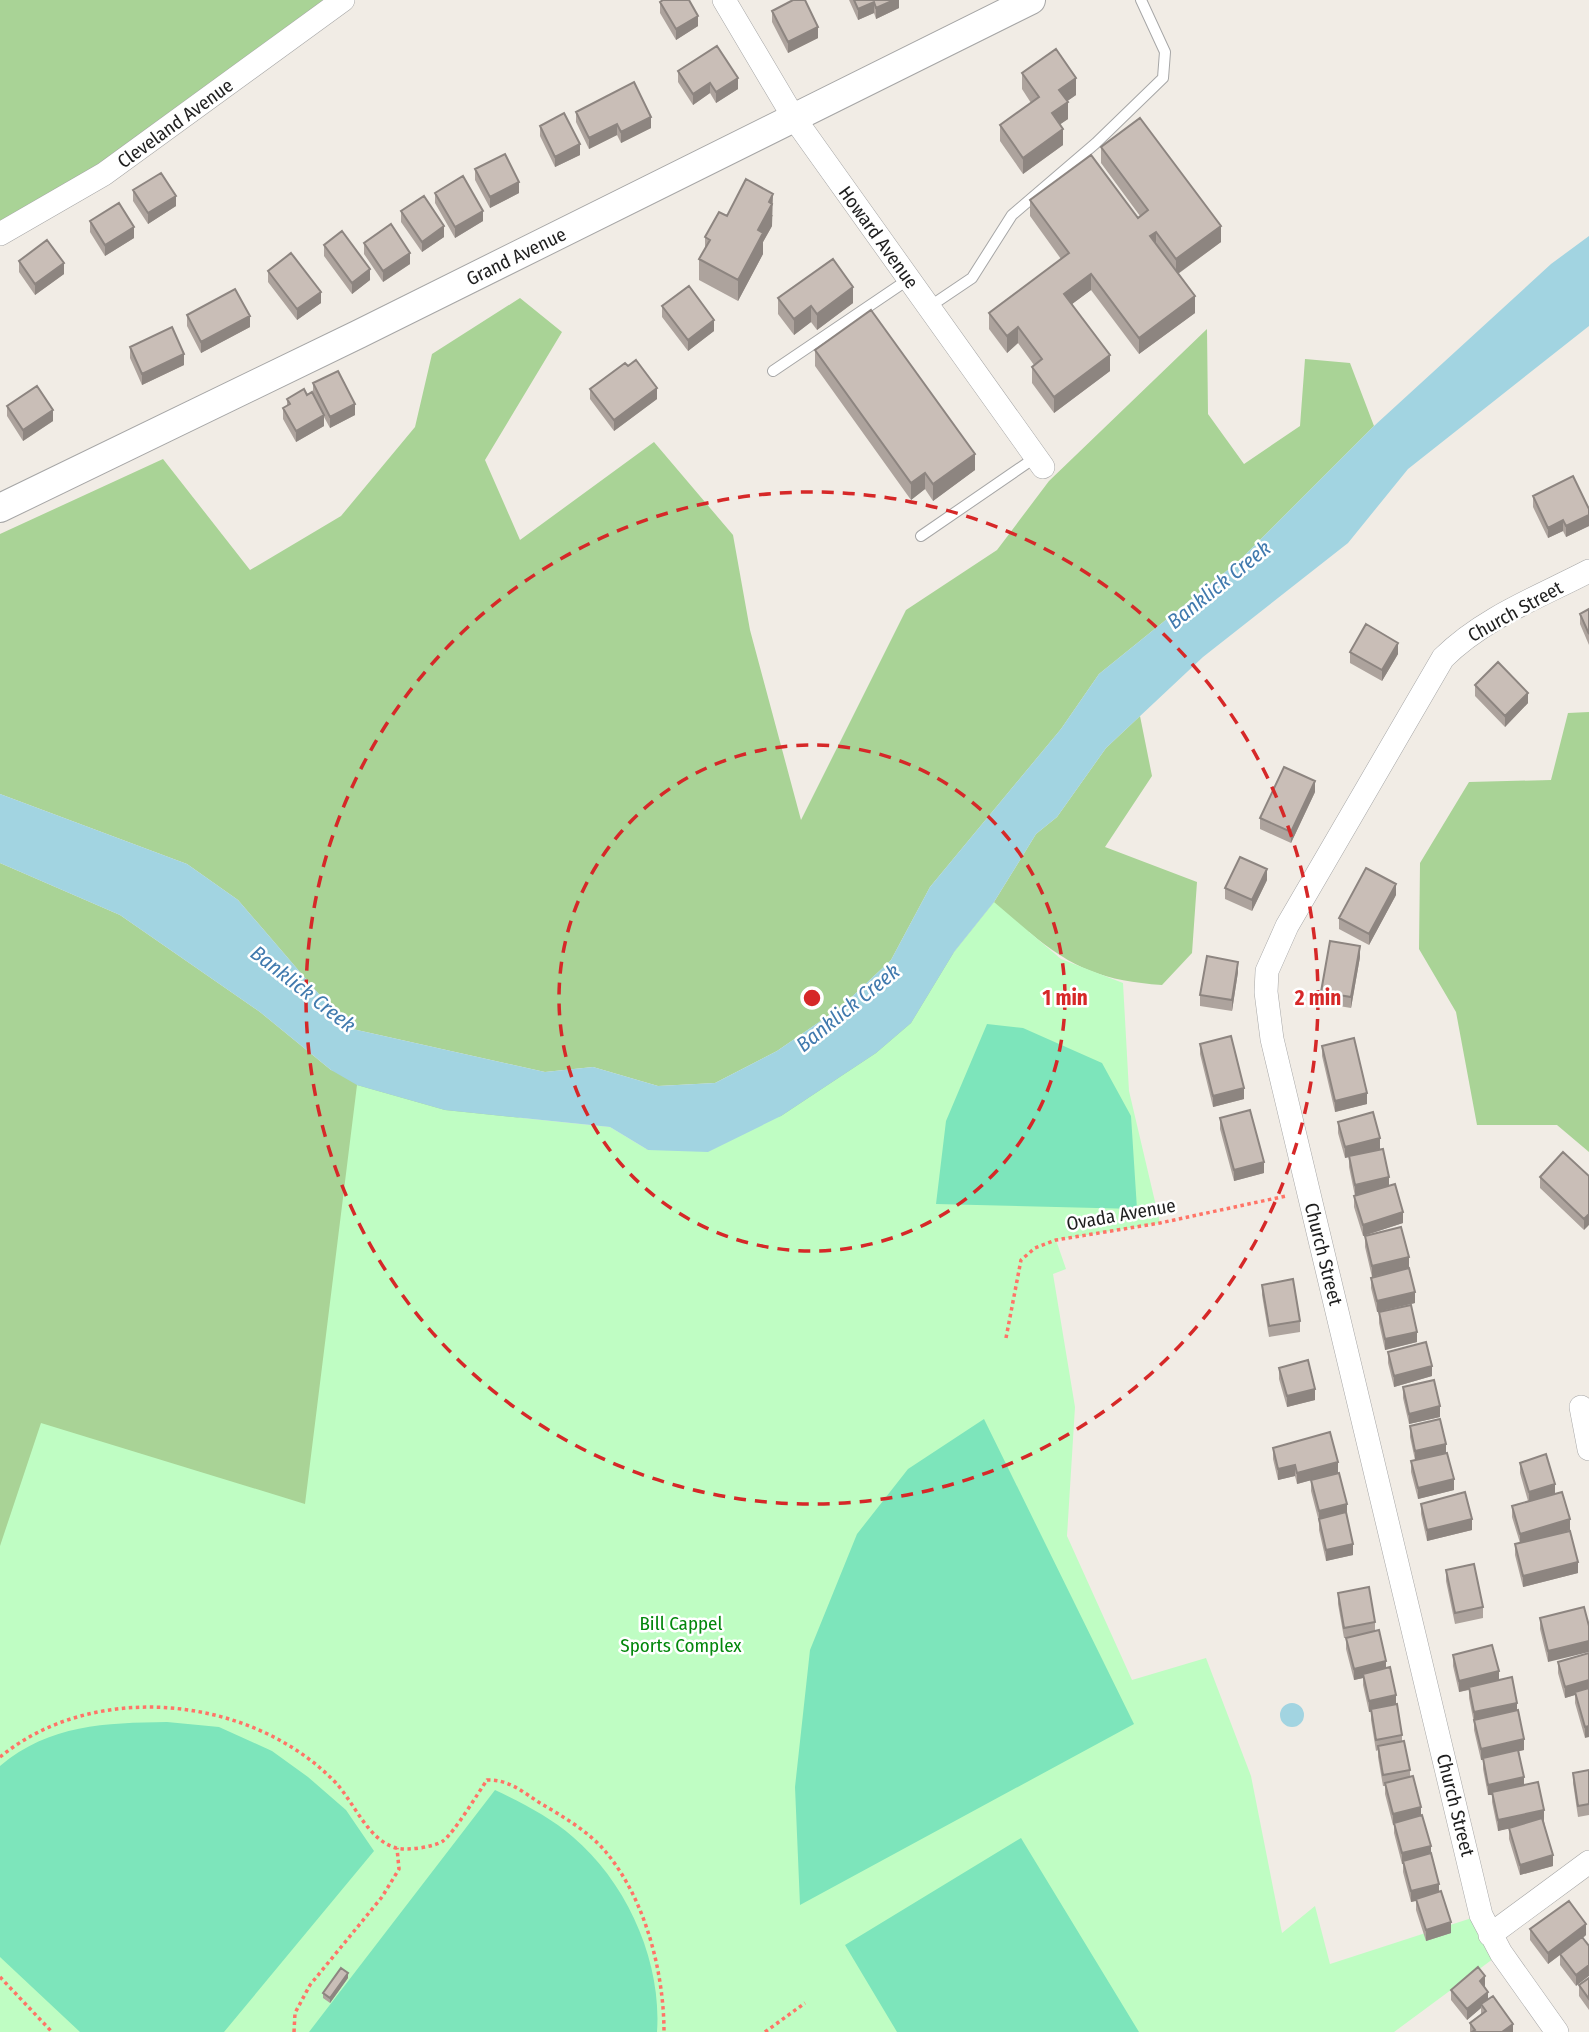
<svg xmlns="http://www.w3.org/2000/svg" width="1589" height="2032" font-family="'Fira Sans Condensed',sans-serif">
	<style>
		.forest { fill: #a9d396 }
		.park { fill: #bffdc3 }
		.pitch { fill: #7de5bb }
		.water { fill: #a2d4e1 }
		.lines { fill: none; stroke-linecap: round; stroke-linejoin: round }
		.service-casing { stroke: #a6a6a6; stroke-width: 12 }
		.minor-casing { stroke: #a6a6a6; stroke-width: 24 }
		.tertiary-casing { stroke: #a6a6a6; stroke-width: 30 }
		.path { stroke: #ff7467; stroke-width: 3.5; stroke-dasharray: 3.5 3.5; stroke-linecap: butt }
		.service { stroke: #fff; stroke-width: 10 }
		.minor { stroke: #fff; stroke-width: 23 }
		.tertiary { stroke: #fff; stroke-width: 28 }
		.wall { fill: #ada39d }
		.shaded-wall { fill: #8d8580 }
		.building { fill: #c9beb7; stroke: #8d8580; stroke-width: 2 }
		.ring { fill: none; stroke: #d62828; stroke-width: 3.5; stroke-dasharray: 12 9 }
		.labels { text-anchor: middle; stroke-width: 5; stroke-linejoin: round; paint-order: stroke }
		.street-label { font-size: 19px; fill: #1f1f1f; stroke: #fff }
		.park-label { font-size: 19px; fill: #03870c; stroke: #fff }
		.water-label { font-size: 21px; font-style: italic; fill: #417aae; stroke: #fff }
		.centre { fill: #d62828; stroke: #fff; stroke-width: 3.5 }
		.ring-label { font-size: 21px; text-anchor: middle; font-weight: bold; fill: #d62828; stroke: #fff; stroke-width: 5; stroke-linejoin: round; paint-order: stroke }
	</style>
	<rect width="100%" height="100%" fill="#f1ece5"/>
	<!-- forest -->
	<path class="forest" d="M0 0H343L0 234Z
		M520 298 562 332 485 460 520 540 654 442 733 535 750 630 801 820 906 610 997 550 1049 481 1207 329 1208 414 1244 464 1300 426 1305 359 1350 363 1374 426 1240 560 1099 674 1061 729 930 887 891 960 841 1007 777 1051 715 1083 658 1086 593 1067 545 1072 348 1028 238 900 187 864 0 794V534L163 459 250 570 341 516 415 427 432 354Z
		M1589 712V1152L1557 1125H1477L1456 1012 1419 949 1420 863 1469 782 1551 780 1568 713Z
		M1140 716 1152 776 1105 847 1197 882 1192 953 1162 985C1105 981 1073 969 1029 932L936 1335 0 1603V863L120 915 260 1012 331 1070 648 1150 954 952 994 902 1036 834 1057 817 1106 748Z"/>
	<!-- park -->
	<path class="park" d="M994 902 1061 959 1123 983 1129 1091 1160 1223 1056 1240 1066 1269 1053 1274 1075 1407 1067 1536 1132 1680 1206 1658 1251 1776 1282 1933 1315 1906 1330 1964 1481 1915 1501 1953 1394 2032H0V1546L41 1423 305 1504 357 1085 445 1110 610 1127 648 1150 781 1116 876 1053 911 1023 954 952Z"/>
	<!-- pitch -->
	<path class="pitch" d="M987 1024 1023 1028 1102 1063 1131 1116 1137 1209 936 1204 946 1121Z
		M984 1419 1134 1724 800 1905 795 1787 810 1650 857 1534 908 1469Z
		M167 1722 219 1727 272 1751 308 1777 346 1810 374 1851 224 2032H80L0 1957V1766C50 1724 105 1723 167 1722Z
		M495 1790C522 1803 550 1817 573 1837 627 1883 662 1961 657 2032H309Z
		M1021 1838 1139 2032H897L845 1945Z"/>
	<!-- water -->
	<path class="water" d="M1589 236V326L1408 469 1348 543 1203 657 1106 748 1057 817 1036 834 994 902 954 952 911 1023 876 1053 781 1116 708 1152 648 1150 610 1127 445 1110 357 1085 331 1070 260 1012 120 915 0 863V794L187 864 238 900 348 1028 545 1072 593 1067 658 1086 715 1083 777 1051 841 1007 891 960 930 887 1061 729 1099 674 1240 560 1374 426 1551 264Z
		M1280 1715a12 12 0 1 1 24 0a12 12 0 1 1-24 0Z"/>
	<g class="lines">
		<defs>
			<path id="service" d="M929 307 972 278 1012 215 1096 143 1163 78 1165 52 1141 0
				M773 371 909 279
				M921 536 1036 457"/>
			<path id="minor" d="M724 0 794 118 1043 467
				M0 234 104 174 343 0
				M1581 1407 1589 1449
				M1490 1935 1589 1862
				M1557 2032 1501 1953 1481 1915 1272 1039 1266 992 1267 971 1287 926 1443 658C1483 618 1539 597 1589 571"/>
			<path id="tertiary" d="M0 508 359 334 1031 0"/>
		</defs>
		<!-- service casing -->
		<use href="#service" class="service-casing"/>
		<!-- minor casing -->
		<use href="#minor" class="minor-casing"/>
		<!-- tertiary casing -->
		<use href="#tertiary" class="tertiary-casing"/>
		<!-- path -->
		<path class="path" d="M1006 1338 1021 1260 1035 1248 1056 1240 1160 1223 1286 1196
			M0 1757C95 1679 253 1696 336 1783 355 1804 368 1840 396 1848 407 1851 434 1847 443 1841 454 1833 478 1793 487 1780 508 1779 523 1792 540 1803 562 1816 588 1831 605 1851 645 1898 664 1972 664 2032
			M0 1977 52 2032
			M294 2032 295 2013 310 1985 382 1897 399 1869 397 1848
			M765 2032 805 2003"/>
		<!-- service -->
		<use href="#service" class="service"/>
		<!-- minor -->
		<use href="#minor" class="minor"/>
		<!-- tertiary -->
		<use href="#tertiary" class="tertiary"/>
	</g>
	<!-- wall -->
	<path class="wall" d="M849 0H899V8L876 19 874 13 858 20Z
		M660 2 698 26 676 40 660 13Z
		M772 11 818 38 788 53 772 22Z
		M678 71 738 89 716 103 710 93 693 105 678 82Z
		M1022 73 1076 95 1067 101 1068 119 1060 124 1063 145 1023 174 1000 141V125L1031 103 1022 89Z
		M576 112 651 128 621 143 617 135 589 149 576 122Z
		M540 126 580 155 555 167 540 136Z
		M1101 147 1221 242 1178 274 1195 313 1139 354 1091 290 1072 304 1110 371 1054 413 1032 383V367L1034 365 1018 343 1007 353 989 329V313L1061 259 1030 216V200L1138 218 1140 216 1101 163Z
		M475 169 519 193 490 208 475 180Z
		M133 190 176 206 148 224 133 201Z
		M435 193 483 221 455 238 435 203Z
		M401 211 444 237 422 252 401 222Z
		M773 215 772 217V226L763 242V254L738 301 699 280V259L705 249V237L727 216Z
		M90 221 134 238 105 256 90 232Z
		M364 243 410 264 383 282 364 254Z
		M324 245 370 280 352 294 324 256Z
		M19 261 64 274 35 295 19 272Z
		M268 271 321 303 297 320 268 282Z
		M778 298 853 303 817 330 811 322 794 335 778 314Z
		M662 306 714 331 688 351 662 317Z
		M187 315 250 327 201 353 187 326Z
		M130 347 184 365 142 385 130 358Z
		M815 350 975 470 933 501 925 489 911 500 815 366Z
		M313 383 355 415 330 428 324 417V426L296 442 283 419V408L287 406V399L313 394Z
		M590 389 657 399 614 431 590 399Z
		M7 406 53 421 23 441 7 416Z
		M1533 496 1589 509V526L1566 537 1563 531 1548 538 1533 507Z
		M1589 609V645L1580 624V614Z
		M1350 652 1398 654 1382 681 1350 663Z
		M1475 685 1528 703 1505 727 1475 696Z
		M1315 792 1291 843 1260 829V818Z
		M1267 880 1252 911 1225 899V888Z
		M1396 895 1369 945 1339 929V918Z
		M1360 957 1351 1008 1321 1003V992Z
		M1238 972 1232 1011 1200 1006V995Z
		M1200 1044 1244 1099 1213 1107 1200 1054Z
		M1322 1046 1367 1104 1335 1112 1322 1056Z
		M1220 1118 1264 1173 1234 1181 1220 1129Z
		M1338 1122 1380 1149 1361 1154 1389 1186 1403 1223 1363 1236 1354 1207V1196L1362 1194 1355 1196 1349 1167V1157L1345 1158 1338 1133Z
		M1589 1176 1584 1230 1540 1188V1177Z
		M1365 1236 1409 1268 1372 1277 1365 1247Z
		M1371 1278 1415 1303 1377 1312 1371 1288Z
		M1262 1285 1300 1321V1332L1269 1337 1262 1295Z
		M1379 1312 1417 1342 1385 1350 1379 1323Z
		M1388 1352 1432 1376 1394 1387 1388 1363Z
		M1279 1368 1315 1400 1287 1407 1279 1379Z
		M1403 1387 1440 1417 1409 1424 1403 1398Z
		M1410 1426 1446 1453 1454 1490 1418 1499 1411 1472V1461L1415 1460 1410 1437Z
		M1273 1448 1338 1473 1347 1515H1346L1353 1555 1326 1561 1319 1530V1522L1311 1491V1480L1297 1484 1295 1476 1278 1480 1273 1459Z
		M1520 1463 1555 1494 1570 1530 1578 1573 1523 1587 1515 1555V1544L1520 1543 1512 1517V1506L1528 1501 1520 1473Z
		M1421 1504 1472 1530 1427 1541 1421 1514Z
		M1446 1570 1483 1607V1618L1455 1624 1446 1581Z
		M1338 1593 1375 1622V1631L1396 1705 1402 1735V1741L1410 1770V1777L1431 1853 1439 1892 1451 1933 1426 1941 1416 1910V1901L1411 1902 1403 1872V1864H1402L1394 1833V1824L1393 1825 1385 1794V1786H1383L1378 1757V1750L1376 1751 1371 1720V1712H1369L1363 1685V1678L1354 1680 1346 1649V1638H1344L1338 1604Z
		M1584 1607 1548 1662 1540 1629V1618Z
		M1589 1653 1585 1738 1575 1703V1695L1565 1698 1558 1673V1662Z
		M1453 1655 1499 1680 1517 1710 1524 1750 1519 1751 1524 1785 1544 1821 1553 1866 1520 1875 1509 1839V1828L1498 1831 1492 1802V1795H1488L1483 1769V1760H1481L1474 1730V1723L1469 1698V1690L1459 1692 1453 1666Z
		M1589 1770V1815L1578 1817 1573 1783V1773Z
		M1530 1929 1586 1935 1583 1938 1576 1986 1560 1965V1955L1548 1964 1530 1940Z
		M348 1978 330 2003 323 1998V1993Z
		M1589 1978V2010L1579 1996V1985Z
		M1485 1987 1488 1999 1513 2032H1519H1470V2023L1481 2014V2008L1467 2020 1451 2000V1990Z"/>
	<!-- shaded-wall -->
	<path class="shaded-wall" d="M894 0H899V8L876 19V8Z
		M874 2V13L858 20V9Z
		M698 16V26L676 40V29Z
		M818 27V38L788 53V42Z
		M738 78V89L716 103V92Z
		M1076 78V95L1059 107V90Z
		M710 83V93L693 105V94Z
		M1068 102V119L1052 130V113Z
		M651 117V128L621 143V132Z
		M617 124V135L589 149V138Z
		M1063 129V145L1023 174V158Z
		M580 144V155L555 167V157Z
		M519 182V193L490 208V197Z
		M773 194 772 226 763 242V254L738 301V280L769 202Z
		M176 196V206L148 224V213Z
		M483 211V221L455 238V227Z
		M444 226V237L422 252V242Z
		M1221 226V242L1176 275V259Z
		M134 227V238L105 256V245Z
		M1156 232V248L1150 236Z
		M410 253V264L383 282V271Z
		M64 263V274L35 295V284Z
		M370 269V280L352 294V283Z
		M1091 274V290L1064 310V294Z
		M853 287V303L817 330V314Z
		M321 292V303L297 320V309Z
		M1195 296V313L1139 354V338Z
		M811 306V322L794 335V319Z
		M250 316V327L201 353V342Z
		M714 320V331L688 351V340Z
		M1018 327V343L1007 353V336Z
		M184 354V365L142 385V374Z
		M1110 355V371L1054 413V397Z
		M657 388V399L614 431V420Z
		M355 404V415L330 428V417Z
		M53 410V421L23 441V430Z
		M324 415V426L296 442V431Z
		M975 454V470L933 501V484Z
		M925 473V489L911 500V483Z
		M1589 515V526L1566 537V526Z
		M1563 520V531L1548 538V528Z
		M1398 643V654L1382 681V670Z
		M1528 693V703L1505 727V716Z
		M1315 781V792L1291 843V832Z
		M1267 869V880L1252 911V900Z
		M1396 884V895L1369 945V934Z
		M1360 946V957L1351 1008V997Z
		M1238 962V972L1232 1011V1000Z
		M1244 1088V1099L1213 1107V1096Z
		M1367 1093V1104L1335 1112V1101Z
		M1380 1138V1149L1345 1158V1147Z
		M1264 1162V1173L1234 1181V1170Z
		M1389 1177V1188L1355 1196V1185Z
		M1403 1212V1223L1363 1236V1225Z
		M1589 1214V1225L1584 1230V1219Z
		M1409 1257V1268L1372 1277V1266Z
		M1415 1292V1303L1377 1312V1301Z
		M1417 1332V1342L1385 1350V1339Z
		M1432 1366V1376L1394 1387V1376Z
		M1315 1389V1400L1287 1407V1396Z
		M1440 1406V1417L1409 1424V1414Z
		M1446 1444V1455L1415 1462V1451Z
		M1338 1462V1473L1297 1484V1473Z
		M1295 1465V1476L1278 1480V1469Z
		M1454 1479V1490L1418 1499V1488Z
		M1555 1484V1495L1529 1503V1492Z
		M1347 1504V1515L1319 1522V1511Z
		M1472 1519V1530L1427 1541V1530Z
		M1570 1519V1530L1520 1544V1534Z
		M1353 1544V1555L1326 1561V1550Z
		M1578 1562V1573L1523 1587V1576Z
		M1589 1641V1652L1548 1662V1651Z
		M1386 1661V1672L1363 1674V1678L1354 1680V1669Z
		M1499 1671V1682L1459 1692V1681Z
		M1589 1680V1691L1575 1692V1695L1565 1698V1687Z
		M1396 1695V1706L1369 1712V1701Z
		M1517 1703V1714L1474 1720V1723V1712Z
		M1589 1726V1737L1585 1738V1727Z
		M1524 1739V1750L1481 1760V1749Z
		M1524 1777V1788L1492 1792V1795H1488V1785Z
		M1421 1807V1818L1393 1825V1814Z
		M1544 1810V1821L1498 1831V1820Z
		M1431 1846V1857L1403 1861V1864H1402V1853Z
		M1553 1855V1866L1520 1875V1865Z
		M1439 1884V1895L1411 1902V1891Z
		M1451 1922V1933L1426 1941V1930Z
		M1586 1924V1935L1548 1964V1953Z
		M1589 1965V1976L1576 1986V1975Z
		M348 1973V1978L330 2003V1998Z
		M1485 1976V1987L1480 1992V1981Z
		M1488 1992V2003L1481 2004V2008L1467 2020V2009Z
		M1513 2024V2032H1502Z"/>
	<!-- building -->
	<path class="building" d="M663 0H689L698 16 676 29 660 2Z
		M793 0H805L818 27 788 42 772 11Z
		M854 0H894L876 8 874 2 858 9Z
		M717 46 738 78 716 92 710 83 693 94 678 71Z
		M1056 49 1076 78 1059 90 1068 102 1052 113 1063 129 1023 158 1000 125 1039 97 1022 73Z
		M634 82 651 117 621 132 617 124 589 138 576 112Z
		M564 113 580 144 555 157 540 126Z
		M1140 118 1221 226 1176 259 1156 232 1150 236 1195 296 1139 338 1091 274 1064 294 1110 355 1054 397 1032 367 1042 359 1018 327 1007 336 989 313 1069 253 1030 200 1091 155 1138 218 1148 210 1101 147Z
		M505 154 519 182 490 197 475 169Z
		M161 173 176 196 148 213 133 190Z
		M463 176 483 211 455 227 435 193Z
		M746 179 773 194 769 202 772 204 758 230 763 233 738 280 699 259 710 240 705 237 719 212 727 216Z
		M424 196 444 226 422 242 401 211Z
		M119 203 134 227 105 245 90 221Z
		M391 224 410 253 383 271 364 243Z
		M342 231 370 269 352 283 324 245Z
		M47 240 64 263 35 284 19 261Z
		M291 253 321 292 297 309 268 271Z
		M833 259 853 287 817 314 811 306 794 319 778 298Z
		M689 286 714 320 688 340 662 306Z
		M235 289 250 316 201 342 187 315Z
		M871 310 975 454 933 484 925 473 911 483 815 350Z
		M172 327 184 354 142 374 130 347Z
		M636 360 657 388 614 420 590 389 625 363 628 366Z
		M338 371 355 404 330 417 313 383Z
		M37 386 53 410 23 430 7 406Z
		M304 389 307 395 312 392 324 415 296 431 283 408 290 404 287 399Z
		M1573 476 1589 509V515L1566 526 1563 520 1548 528 1533 496Z
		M1589 609V634L1580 614Z
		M1366 624 1398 643 1382 670 1350 652Z
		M1498 662 1528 693 1505 716 1475 685Z
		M1284 767 1315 781 1291 832 1260 818Z
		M1240 857 1267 869 1252 900 1225 888Z
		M1366 868 1396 884 1369 934 1339 918Z
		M1330 941 1360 946 1351 997 1321 992Z
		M1207 956 1238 962 1232 1000 1200 995Z
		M1231 1036 1244 1088 1213 1096 1200 1044Z
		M1354 1038 1367 1093 1335 1101 1322 1046Z
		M1250 1110 1264 1162 1234 1170 1220 1118Z
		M1373 1112 1380 1138 1345 1147 1338 1122Z
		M1383 1149 1389 1177 1355 1185 1349 1156Z
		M1563 1152 1589 1176V1214L1584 1219 1540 1177Z
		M1395 1184 1403 1212 1363 1225 1354 1196Z
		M1401 1227 1409 1257 1372 1266 1365 1236Z
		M1409 1268 1415 1292 1377 1301 1371 1278Z
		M1293 1279 1300 1321 1269 1326 1262 1285Z
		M1411 1305 1417 1332 1385 1339 1379 1312Z
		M1426 1342 1432 1366 1394 1376 1388 1352Z
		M1308 1360 1315 1389 1287 1396 1279 1368Z
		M1434 1380 1440 1406 1409 1414 1403 1387Z
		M1440 1419 1446 1444 1415 1451 1410 1426Z
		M1330 1432 1338 1462 1297 1473 1295 1465 1278 1469 1273 1448Z
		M1447 1453 1454 1479 1418 1488 1411 1461Z
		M1546 1454 1555 1484 1529 1492 1520 1463Z
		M1339 1473 1347 1504 1319 1511 1311 1480Z
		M1465 1492 1472 1519 1427 1530 1421 1504Z
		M1562 1492 1570 1519 1520 1534 1512 1506Z
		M1346 1512 1353 1544 1326 1550 1319 1519Z
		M1570 1531 1578 1562 1523 1576 1515 1544Z
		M1474 1564 1483 1607 1455 1613 1446 1570Z
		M1369 1587 1375 1622 1344 1628 1338 1593Z
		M1584 1607 1589 1626V1641L1548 1651 1540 1618Z
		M1379 1630 1386 1661 1354 1669 1346 1638Z
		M1492 1645 1499 1671 1459 1681 1453 1655Z
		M1589 1653V1680L1565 1687 1558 1662Z
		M1390 1667 1396 1695 1369 1701 1363 1674Z
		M1512 1677 1517 1703 1474 1712 1469 1687Z
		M1589 1688V1726L1585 1727 1575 1692Z
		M1397 1704 1402 1735 1376 1740 1371 1709Z
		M1518 1710 1524 1739 1481 1749 1474 1720Z
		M1404 1741 1410 1770 1383 1775 1378 1746Z
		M1518 1750 1524 1777 1488 1785 1483 1758Z
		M1589 1770V1804L1578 1806 1573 1773Z
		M1413 1776 1421 1807 1393 1814 1385 1783Z
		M1538 1782 1544 1810 1498 1820 1492 1792Z
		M1422 1815 1431 1846 1402 1853 1394 1823Z
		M1542 1818 1553 1855 1520 1865 1509 1828Z
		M1431 1853 1439 1884 1411 1891 1403 1861Z
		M1441 1891 1451 1922 1426 1930 1416 1899Z
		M1569 1901 1586 1924 1548 1953 1530 1929Z
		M1582 1937 1589 1946V1965L1576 1975 1560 1954Z
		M1478 1967 1485 1976 1480 1981 1488 1992 1467 2009 1451 1990Z
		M341 1968 348 1973 330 1998 323 1993Z
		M1589 1978V1999L1579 1985Z
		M1493 1996 1513 2024 1502 2032H1472L1475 2030 1470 2023 1486 2011 1481 2004Z"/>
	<!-- distance rings -->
	<g class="ring">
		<circle cx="812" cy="998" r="253"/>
		<circle cx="812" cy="998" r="506"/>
	</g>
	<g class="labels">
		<!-- street labels -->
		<g class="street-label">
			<text transform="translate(175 123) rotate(-36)" y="7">Cleveland Avenue</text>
			<text transform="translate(879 237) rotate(54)" y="7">Howard Avenue</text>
			<text transform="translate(516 256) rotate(-26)" y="7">Grand Avenue</text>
			<text transform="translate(1515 611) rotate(-29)" y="7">Church Street</text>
			<text transform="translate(1121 1214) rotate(-10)" y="7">Ovada Avenue</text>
			<text transform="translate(1324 1254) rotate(76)" y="7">Church Street</text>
			<text transform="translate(1456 1805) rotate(76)" y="7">Church Street</text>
		</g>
		<!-- park labels -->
		<g class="park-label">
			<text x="681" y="1630">Bill Cappel<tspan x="681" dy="22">Sports Complex</tspan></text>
		</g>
		<!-- water labels -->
		<g class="water-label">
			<text transform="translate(1219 585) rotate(-39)" y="7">Banklick Creek</text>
			<text transform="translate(303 989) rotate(38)" y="7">Banklick Creek</text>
			<text transform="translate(848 1008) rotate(-39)" y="7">Banklick Creek</text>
		</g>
	</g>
	<circle cx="812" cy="998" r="10" class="centre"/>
	<g class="ring-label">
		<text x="1065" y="1005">1 min</text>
		<text x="1318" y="1005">2 min</text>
	</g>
</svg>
